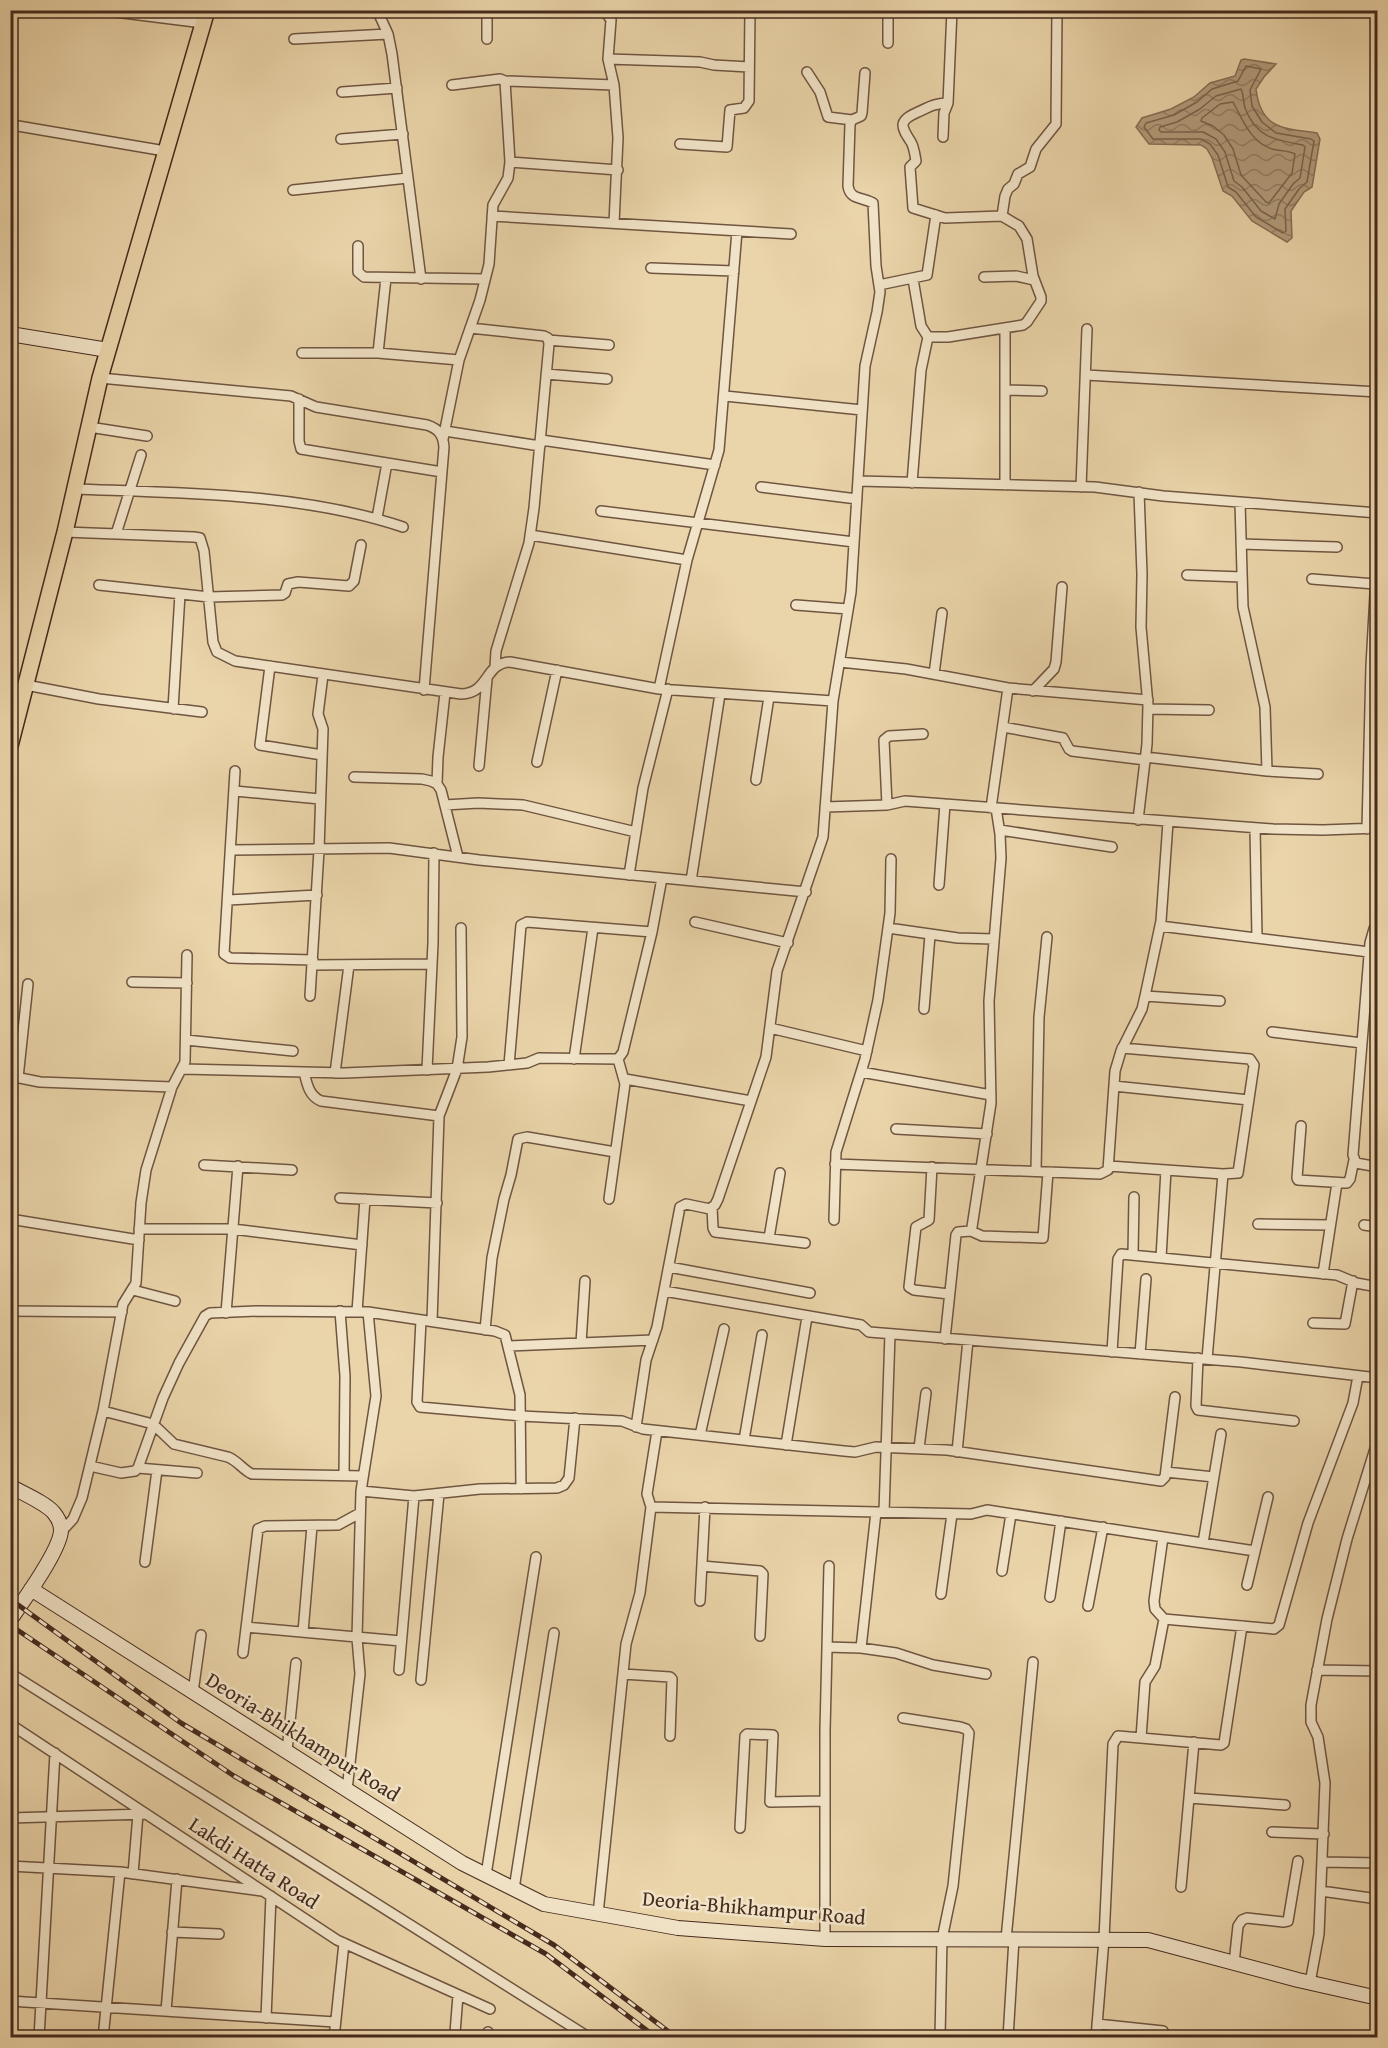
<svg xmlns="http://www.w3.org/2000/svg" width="1388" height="2048" font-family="'Gentium Book Plus',serif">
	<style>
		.water { fill: url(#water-waves); stroke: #876e55; stroke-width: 1.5 }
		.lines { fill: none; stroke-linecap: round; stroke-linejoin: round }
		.shore { stroke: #7c634c; stroke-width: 1.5 }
		.minor-casing { stroke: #6f5541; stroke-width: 12 }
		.secondary-casing { stroke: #462b1e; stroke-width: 16 }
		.primary-casing { stroke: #462b1e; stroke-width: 18 }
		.minor { stroke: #f1e3c7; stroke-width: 9 }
		.secondary { stroke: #f1e3c7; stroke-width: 14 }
		.primary { stroke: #ead4a9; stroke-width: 15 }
		.rail-casing { stroke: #462b1e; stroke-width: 5 }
		.rail { stroke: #f1e3c7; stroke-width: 3; stroke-dasharray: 9; stroke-linecap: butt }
		.labels { text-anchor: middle; stroke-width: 5; stroke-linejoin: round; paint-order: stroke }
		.street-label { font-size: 21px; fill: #462b1e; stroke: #f1e3c7 }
	</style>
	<defs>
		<pattern id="water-waves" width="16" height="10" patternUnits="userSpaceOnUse" patternTransform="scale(1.5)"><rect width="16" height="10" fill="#b29b7a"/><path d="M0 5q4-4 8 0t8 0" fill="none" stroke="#937f63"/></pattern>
	</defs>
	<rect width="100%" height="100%" fill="#ead4a9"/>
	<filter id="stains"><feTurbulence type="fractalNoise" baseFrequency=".00333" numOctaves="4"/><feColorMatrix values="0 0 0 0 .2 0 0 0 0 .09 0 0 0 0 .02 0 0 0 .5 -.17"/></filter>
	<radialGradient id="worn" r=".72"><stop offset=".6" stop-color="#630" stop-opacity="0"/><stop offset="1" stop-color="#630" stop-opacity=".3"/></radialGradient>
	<!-- water -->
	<path class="water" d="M1244 59 1276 64 1264 77 1256 89C1261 130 1284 128 1317 133L1320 139 1312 187 1304 192 1291 211 1292 238 1287 242 1252 221 1232 196 1223 191 1212 158 1207 149 1201 145 1149 144 1136 127 1142 118 1171 109 1194 97 1210 83 1235 76 1241 60Z"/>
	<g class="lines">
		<!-- shore -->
		<path class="shore" d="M1246 66 1261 69 1250 90 1252 106 1262 122 1276 133 1311 139 1314 141 1307 182 1299 189 1285 209 1286 231 1283 233 1256 217 1236 192 1228 187 1218 155 1210 144 1201 139H1153L1144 127 1146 123 1174 115 1197 102 1212 89 1238 81Z
			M1241 89C1244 95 1243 102 1245 108 1256 138 1276 140 1303 145L1305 147 1300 178 1293 184 1279 204 1275 219 1261 211 1242 187 1234 181 1225 152 1216 139 1203 132H1161L1159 130 1160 127 1177 122 1200 109 1216 96Z
			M1233 102C1242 118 1250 142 1272 149 1279 151 1288 150 1295 154L1292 173 1269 203 1266 202 1241 175 1233 149 1224 135 1213 126 1201 121 1202 118 1220 104Z"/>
		<defs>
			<path id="minor" d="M99 10 203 23
				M377 10 388 34 392 54 421 279
				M487 10V39
				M604 10 611 20 608 59 614 85 618 138 614 223
				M888 10V43
				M294 39 388 34
				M608 59 700 62 714 65 749 67
				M807 72 820 92 828 117 852 120
				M505 81 614 85
				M342 92 397 88
				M18 126 165 151
				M943 137 944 113 948 103 952 10
				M341 139 403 134
				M680 144 727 147 730 110 744 108 749 101 750 10
				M510 162 618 170
				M293 190 408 178
				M492 216 791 234
				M1002 216 1005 196 1008 189 1014 184 1018 174 1030 167 1036 149 1056 124 1057 10
				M358 246V272L364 277 485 279
				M651 268 734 271
				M984 277 1016 276 1034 280
				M913 279 921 326 928 337
				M879 285 927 275 936 215
				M470 328 544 336 548 338 549 344 534 508 529 543 496 651 495 667
				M548 340 609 345
				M302 353H378L459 360
				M378 353 386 278
				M546 374 607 379
				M1086 375 1378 392
				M100 378 291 396 316 407 427 425C439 429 443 435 444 447L424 690
				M1005 390 1042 391
				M725 396 862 410
				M299 399V441L301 449 442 472
				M89 427 147 436
				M445 431 540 446
				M443 439 459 360 480 300 489 264 493 205 508 178 510 162 505 81 500 79 452 85
				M541 440 715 465
				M858 481 1095 487 1163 496 1378 513
				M912 483 921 370 928 337H948L1023 325 1027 322 1041 301V297L1033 276 1027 239 1019 226 1002 216 945 218 913 208 910 167 916 161C915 155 914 147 911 142 901 127 898 121 916 113 930 107 931 104 948 103
				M1005 485V328
				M761 487 857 499
				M1081 487 1087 329
				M75 489C181 493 302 493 403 527
				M1240 502 1243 607 1265 707 1267 771
				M601 511 854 542
				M377 518 387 463
				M65 532 194 537 200 538 204 551 213 642 217 652 235 661 461 694C490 693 484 663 510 662L659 689 833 701
				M116 534 141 455
				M530 535 687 560
				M1241 544 1337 547
				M1187 575 1242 577
				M1312 579 1375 584
				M99 585 209 597 282 595 285 593 288 584 298 582 349 586 354 581 361 545
				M796 605 848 609
				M840 662 906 669 1008 688 1148 700
				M270 666 260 745 322 755
				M934 674 942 613
				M26 685 99 699 202 712
				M659 689 687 560 719 450 737 231
				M1033 691 1054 669 1056 662 1062 587
				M173 709 180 594
				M1148 709 1209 710
				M1003 727 1063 738 1069 749 1072 751 1145 760
				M1145 757 1267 771 1318 774
				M537 762 557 670
				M479 766 487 679
				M235 771 224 954 230 958 313 960
				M354 777 422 779 431 781 437 784 441 790 458 857
				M756 780 769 697
				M437 784 438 757 445 693
				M235 791 320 799
				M445 805 478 803 523 805 636 832
				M887 805 884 740 889 736 923 734
				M825 807 887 805 905 801 1273 829 1323 830 1378 828
				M991 808 1008 688
				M1138 820 1147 744 1148 705 1141 627 1142 574 1139 492
				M1255 828 1257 938
				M1367 829 1371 666 1378 541
				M1000 830 1112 847
				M231 850 389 848 479 860 806 892
				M629 875 643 788 668 689
				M691 881 720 694
				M939 885 945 804
				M228 900 317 895
				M695 922 788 943
				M1160 926 1369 952
				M888 928 958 938 994 939
				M1378 929H1374L1370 943 1353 1155 1356 1163 1378 1167
				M313 965 432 964
				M132 982 187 983
				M310 996 319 850 323 729 318 714 323 675
				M1145 996 1220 1001
				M924 1009 930 935
				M770 1028 867 1051
				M1272 1032 1362 1043
				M186 1040 293 1051
				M574 1059 593 928
				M509 1065 521 925 527 922 652 932
				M183 1069 344 1073 488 1067 527 1063 539 1058 618 1059 623 1052 652 932 662 878
				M427 1070 433 943 434 853
				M304 1072C307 1084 309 1096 321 1101L439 1116
				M861 1072 991 1095
				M335 1073 349 965
				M10 1076 40 1082 172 1087
				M18 1078 28 984
				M625 1079 751 1101
				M1114 1086 1249 1100
				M1301 1126 1297 1178 1298 1180 1347 1183 1350 1179 1354 1160
				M896 1129 987 1134
				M835 1164 1100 1174 1108 1170 1115 1071 1121 1051 1142 1009 1145 996 1161 921 1168 822
				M204 1165 292 1170
				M1109 1166 1223 1174 1238 1173 1254 1065 1250 1059 1122 1048
				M932 1167 929 1220 916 1227 909 1287 914 1290 949 1294
				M1036 1171 1039 1017 1047 937
				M340 1198 437 1203
				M609 1199 625 1084 618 1059
				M712 1207 713 1228 715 1232 805 1243
				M10 1219 139 1240
				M834 1220 836 1152 865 1059 878 1000 890 913 891 859
				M1258 1224 1330 1225
				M1364 1225 1378 1227
				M139 1229H233L362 1245
				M971 1231 982 1236 1043 1238 1048 1172
				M769 1238 780 1173
				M1133 1255 1134 1197
				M1161 1258 1166 1170
				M669 1267 810 1293
				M1323 1274 1337 1183
				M133 1290 175 1301
				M664 1291 861 1325 869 1332 1241 1362 1378 1378
				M10 1311 122 1312
				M340 1311 345 1376 344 1475
				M357 1312 365 1199
				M226 1313 238 1166
				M421 1320 417 1402 420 1407 521 1416 622 1421 643 1429 844 1451 855 1452 876 1447 947 1450 1161 1481 1165 1477 1175 1397
				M432 1321 439 1116 457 1069 462 1037 461 928
				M1313 1323 1345 1324 1353 1281
				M485 1330 492 1258 504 1199 511 1175 518 1139 527 1137 615 1152
				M945 1339 956 1235 958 1232 971 1231 972 1227 991 1103 989 1001 1001 858 1000 834 996 808
				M581 1343 585 1281
				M509 1346 653 1340
				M1112 1352 1118 1259 1121 1254 1337 1275 1356 1283 1378 1287
				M1140 1354 1146 1279
				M1198 1358 1196 1406 1198 1410 1294 1421
				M1207 1359 1223 1174
				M103 1411 153 1424 174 1444 228 1457C238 1461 243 1470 252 1474L363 1476
				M636 1427 646 1360 657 1327 680 1207 686 1204 710 1209 715 1205 718 1199 766 1057 777 971 823 837 833 701 851 592 865 366 877 312 880 292 876 266 873 203C862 197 850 200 848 186L850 124 852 120 861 116 862 113 865 73
				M700 1435 724 1329
				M744 1440 762 1335
				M786 1445 807 1317
				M919 1448 926 1393
				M957 1452 968 1340
				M90 1466 121 1473 135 1471 138 1468 163 1398 179 1363 205 1316 210 1313 257 1311 368 1312 495 1331 505 1335 520 1395 521 1489
				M138 1468 197 1473
				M1166 1472 1214 1477
				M361 1491 414 1496 480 1489 557 1488 564 1485 569 1478 575 1418
				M651 1507 647 1494 657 1431
				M884 1512 890 1334
				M61 1532 73 1519 82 1498 103 1411 123 1304 136 1283 141 1203 146 1170 172 1087 185 1062 187 955
				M1163 1537 1154 1601 1155 1609 1164 1619
				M1203 1543 1221 1434
				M145 1562 157 1470
				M702 1566 760 1571 763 1574 760 1636
				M1002 1571 1011 1514
				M1247 1585 1268 1497
				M941 1594 952 1514
				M1050 1597 1061 1521
				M700 1601 705 1507
				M1088 1606 1103 1527
				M246 1627 401 1641
				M303 1632 312 1526
				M827 1647 861 1648 896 1653 933 1665 986 1674
				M861 1648 876 1512
				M243 1653 258 1529 265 1526 338 1525 360 1513
				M399 1670 414 1496
				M1317 1670 1378 1671
				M10 1673 590 2038
				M623 1674 670 1677 672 1679 670 1736
				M421 1680 439 1494
				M193 1692 201 1635
				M903 1718 960 1727 966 1729 969 1733 953 1886 942 1939 940 2038
				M10 1724 337 1940 490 2009
				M1141 1738 1145 1682 1155 1666 1164 1619 1274 1629 1279 1625 1308 1523 1353 1403 1358 1376
				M287 1751 296 1663
				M347 1790 360 1674 357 1638 361 1491 376 1396 368 1312
				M1189 1798 1285 1805
				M10 1818 146 1814
				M740 1828 745 1736 747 1734 773 1735 770 1802 825 1801
				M1272 1832 1324 1834
				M1323 1862 1378 1863
				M10 1866 120 1872 262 1891
				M133 1874 138 1814
				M486 1875 536 1557
				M1181 1887 1194 1742
				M514 1889 554 1633
				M1321 1891 1378 1899
				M598 1914 626 1644 640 1593 651 1507 971 1514 987 1510 1255 1551
				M172 1932 219 1934
				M825 1939V1730L829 1566
				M1006 1939 1033 1662
				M1234 1963 1238 1926 1242 1920 1247 1918 1283 1922 1288 1921 1298 1861
				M1310 1983 1319 1934 1325 1783 1318 1737 1311 1722V1705L1327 1619 1347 1539 1378 1439
				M10 2001 335 2022
				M166 2011 177 1879
				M266 2018 271 1896
				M1097 2024 1163 2031
				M455 2033 458 1995
				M39 2038 55 1753
				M103 2038 120 1872
				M334 2038 344 1943
				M488 2038V2032
				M1008 2038 1014 1939
				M1096 2038 1104 1939 1113 1744 1118 1736 1221 1745 1224 1743 1242 1626"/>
			<path id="secondary" d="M10 334 108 350
				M10 1486C22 1493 46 1503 54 1513 58 1518 61 1524 61 1530 61 1549 22 1603 10 1620
				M31 1589 462 1863 544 1904 678 1928 825 1939 1148 1940 1298 1980 1378 1998"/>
			<path id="primary" d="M10 746 65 532 100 378 207 10"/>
		</defs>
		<!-- minor casing -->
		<use href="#minor" class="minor-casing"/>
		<!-- secondary casing -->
		<use href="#secondary" class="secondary-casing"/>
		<!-- primary casing -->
		<use href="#primary" class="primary-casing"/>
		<!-- minor -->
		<use href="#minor" class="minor"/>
		<!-- secondary -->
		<use href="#secondary" class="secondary"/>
		<!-- primary -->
		<use href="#primary" class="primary"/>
		<defs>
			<path id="rail" d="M10 1599 181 1723 554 1945 677 2038
				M10 1625 234 1776 546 1954 657 2038"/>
		</defs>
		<!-- rail casing -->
		<use href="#rail" class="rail-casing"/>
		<!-- rail -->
		<use href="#rail" class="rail"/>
	</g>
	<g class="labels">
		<!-- street labels -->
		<g class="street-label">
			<text transform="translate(303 1737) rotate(32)" y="7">Deoria-Bhikhampur Road</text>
			<text transform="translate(254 1863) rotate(33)" y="7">Lakdi Hatta Road</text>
			<text transform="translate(754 1908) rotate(5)" y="7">Deoria-Bhikhampur Road</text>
		</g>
	</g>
	<!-- margin -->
	<rect width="1388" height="2048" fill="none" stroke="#ead4a9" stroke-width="36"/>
	<rect x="12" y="12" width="1364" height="2024" fill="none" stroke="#462b1e" stroke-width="3"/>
	<rect x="18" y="18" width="1352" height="2012" fill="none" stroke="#462b1e" stroke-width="1.5"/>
	<rect width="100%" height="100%" filter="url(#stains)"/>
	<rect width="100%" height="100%" fill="url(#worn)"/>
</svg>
